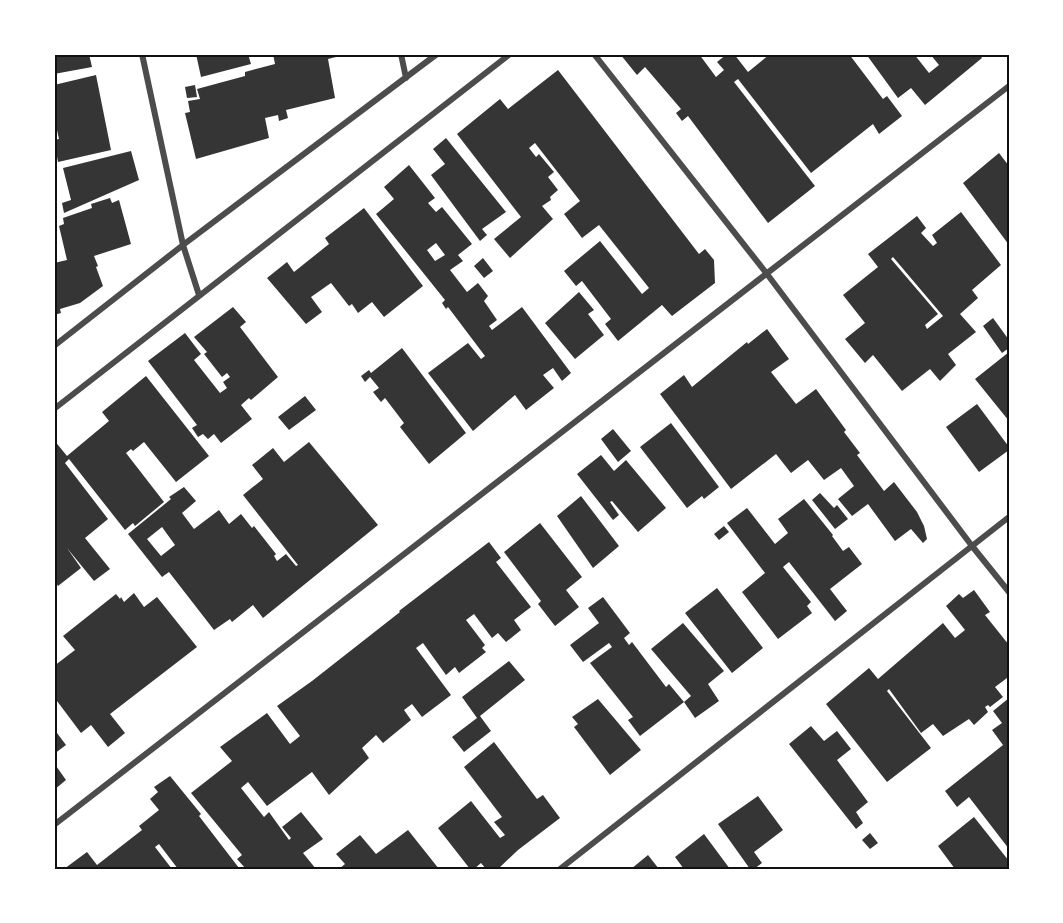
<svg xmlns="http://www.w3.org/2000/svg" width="1063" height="923" font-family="'Work Sans',sans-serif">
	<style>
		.building { fill: #353535; fill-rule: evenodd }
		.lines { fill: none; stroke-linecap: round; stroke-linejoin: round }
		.minor { stroke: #4c4c4c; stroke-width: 6 }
		.neatline { fill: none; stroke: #111; stroke-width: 2 }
	</style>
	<rect width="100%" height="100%" fill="#fff"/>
	<!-- building -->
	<path class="building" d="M54 54H89L92 67 54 74Z
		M196 54H248L251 64 201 77Z
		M273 54H348L328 59 335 98 286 110 288 118 279 121 278 115 265 118 269 138 196 159 185 113 190 112 188 101 200 99 197 89 245 76V72L275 64Z
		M620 54H699L716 77 724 70 717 62 727 54H734L748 72 770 54H849L883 99 887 96 902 116 879 134 873 124 811 173 738 79 734 82 815 186 768 223 688 116 682 121 676 113 681 109 645 67 637 75Z
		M866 54H914L929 73 939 65 930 54H979L982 58 925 105 911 88 898 98Z
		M558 70 699 254 705 249 714 260 715 283 672 316 662 305 618 341 605 324 611 319 582 281 576 286 564 271 600 241 642 294 649 288 599 225 582 238 564 214 580 201 535 143 529 148 536 157 539 154 554 172 548 177 558 190 550 197 551 200 542 206 553 219 510 258 494 239 521 217 457 134 500 99 508 109Z
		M96 75 111 150 58 162 54 140 59 139 57 130H54V85Z
		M195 85 197 97 187 98 185 87Z
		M446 138 506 212 482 229 487 235 480 241 431 175 445 164 433 149Z
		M131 151 139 180 64 213 62 203 71 200 63 168Z
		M999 153 1009 166V245L963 183Z
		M409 165 435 198 428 203 436 212 442 207 472 244 458 255 463 261 450 270 467 292 478 283 488 296 484 301 497 320 489 326 492 330 522 307 571 373 562 381 553 368 543 375 554 388 526 410 515 395 473 431 428 373 468 343 481 359 485 356 448 307 446 309 442 303 445 300 376 214 394 199 384 187ZM436 243 445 255 435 261 427 250Z
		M110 198 112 203 119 200 131 244 94 256 98 266 96 267 103 286 80 303 60 309 61 313 54 315V263L67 260 59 226 64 224 63 218 92 208 91 204Z
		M364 208 423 286 384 317 372 302 358 313 352 304 349 306 331 283 311 297 322 312 306 324 267 278 287 262 294 272 329 244 325 238Z
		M961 212 1001 265 972 290 978 298 960 314 976 332 948 354 956 365 940 381 930 369 902 391 873 355 865 363 845 339 865 323 843 295 878 267 868 254 917 216 926 228 921 233 933 246 937 243 932 235ZM893 257 943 316 927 329 925 325 938 314 891 259Z
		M483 258 493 271 484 278 474 266Z
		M579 292 594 310 588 314 604 335 575 359 545 323Z
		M233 307 246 322 240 327 278 377 251 400 249 398 241 405 252 419 221 443 214 434 208 439 203 434 198 437 192 428 197 425 148 361 185 333 201 354 194 360 220 393 227 388 223 382 230 377 227 373 222 377 204 354 207 352 194 337Z
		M993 318 1009 340V348L1002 353 983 326Z
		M767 329 789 359 771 372 796 404 816 389 846 430 844 432 860 453 857 455 884 491 894 482 917 512 924 526 927 539 923 543 911 529 895 541 868 504 852 516 838 499 854 486 841 468 824 480 808 460 791 473 776 454 731 489 660 394 684 375 692 387 747 342 748 344Z
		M402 348 466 433 429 464 400 427 404 423 385 398 381 402 373 392 379 388 370 377 365 382 361 376 369 370 371 373Z
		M1009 352V421L975 379Z
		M146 376 209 456 176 482 144 442 133 451 131 449 126 453 164 502 135 526 133 523 125 530 69 459 65 463 108 519 85 538 110 569 94 581 67 548 81 568 58 586 54 580V440L67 456 109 421 102 412Z
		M305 396 316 410 289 430 278 417Z
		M977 404 1009 447V450L979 472 946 427Z
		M671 423 719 487 704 499 702 496 687 508 640 447Z
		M613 429 631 451 618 462 601 439Z
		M309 442 378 525 263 618 253 605 232 622 230 619 214 630 169 572 162 577 128 534 171 499 169 497 184 487 196 501 182 513 194 529 219 510 229 524 241 514 252 528 254 526 276 554 274 556 277 561 286 554 296 566 298 565 243 495 263 479 252 465 273 448 284 462ZM162 527 175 545 161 556 147 539Z
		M601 455 614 471 626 460 666 508 638 532 612 501 610 502 619 515 613 520 577 474Z
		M820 493 834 508 837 505 848 519 835 529 812 500Z
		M581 496 619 546 593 568 557 516Z
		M804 499 833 535 832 536 843 551 849 547 862 564 830 589 847 611 835 621 789 562 783 567 811 602 807 606 812 613 778 639 742 592 765 573 727 523 747 508 775 544 788 533 778 519Z
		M540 523 582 577 566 590 579 607 555 626 538 604 541 601 504 552Z
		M724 526 729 532 719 540 714 534Z
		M489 542 501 558 496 562 531 607 514 620 521 630 506 642 498 633 492 638 474 614 466 620 485 645 482 648 486 652 459 673 455 667 446 675 423 643 416 648 451 695 422 717 412 704 404 710 411 720 383 743 376 735 362 748 369 758 329 795 312 772 267 806 248 782 241 788 264 817 269 812 289 840 291 838 282 827 301 812 323 839 303 853 316 869H246L237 859 242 855 191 793 232 761 220 747 267 713 290 744 300 736 277 706 312 681 400 612 399 611Z
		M717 588 763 648 732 673 685 613Z
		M974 590 990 612 985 615 1009 645V681L1007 678 995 687 1003 697 990 707 988 705 985 707 988 712 974 725 969 719 943 736 933 724 921 733 889 689 887 691 931 748 887 782 826 704 869 668 878 679 943 623 955 638 965 630 946 606 959 594 963 598Z
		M134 593 144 607 157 597 197 647 110 714 125 733 108 747 91 725 81 733 54 697V666L75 650 63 636 116 594 120 599 121 597 124 602Z
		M603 597 630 633 624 638 629 645 632 642 666 687 669 684 684 702 640 736 628 720 633 717 590 663 612 647 609 643 583 662 570 645 599 623 588 608Z
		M683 623 724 671 708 684 719 701 695 718 684 702 691 696 651 649Z
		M509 661 525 680 480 716 491 731 464 752 452 737 477 718 462 697Z
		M1009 698V849L969 797 957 807 945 791 1003 745 992 730 1002 723 993 711Z
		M598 699 641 750 610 775 574 727 578 724 572 717Z
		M811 726 824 741 837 731 851 749 837 760 868 802 856 812 863 823 856 829 789 744Z
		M54 729 66 745 54 754Z
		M494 742 537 799 543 795 560 818 518 850 498 869H486L481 863 474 869H470L438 828 471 801 500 838 505 835 494 822 502 817 464 767Z
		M54 763 66 780 54 790Z
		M170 776 201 814 199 816 239 868 178 869 159 844 155 847 172 869H64L87 852 97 865 142 830 139 826 159 810 150 799 158 792 154 787Z
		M758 796 783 830 754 852 762 863 754 869H750L718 824Z
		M974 817 1009 861V869H955L938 846Z
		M408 830 439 869H339L345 864 336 854 360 835 376 854Z
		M870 833 878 843 870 849 862 840Z
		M704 834 730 869H684L675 857Z
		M648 855 659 869H631Z"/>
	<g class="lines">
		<!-- minor -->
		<path class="minor" d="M142 54 183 245 199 295
			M401 54 406 78
			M594 54 767 274 972 546 1009 592
			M54 346 183 245 437 54
			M54 409 510 54
			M54 825 1009 86
			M560 869 1009 517"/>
	</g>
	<!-- border -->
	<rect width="1063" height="923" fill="none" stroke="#ffffff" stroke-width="111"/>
	<rect x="56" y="56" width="952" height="812" class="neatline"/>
</svg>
